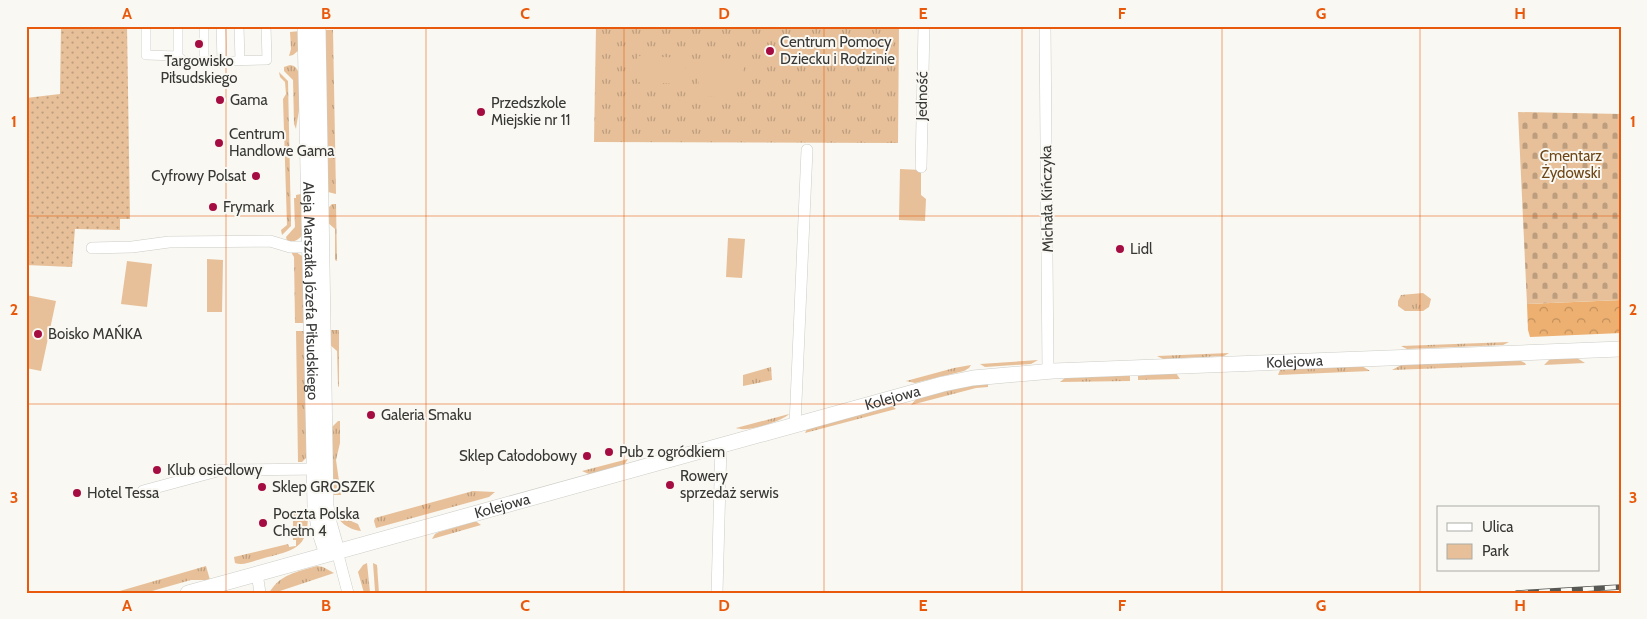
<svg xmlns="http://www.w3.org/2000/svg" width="1647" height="619" font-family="Cabin,sans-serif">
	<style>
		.grass { fill: url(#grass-tufts) }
		.forest { fill: url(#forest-crowns) }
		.cemetery { fill: url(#cemetery-stones) }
		.park { fill: #e7c099 }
		.garden { fill: url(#garden-dots) }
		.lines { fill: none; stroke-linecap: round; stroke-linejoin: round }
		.pedestrian-casing { stroke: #ccccc7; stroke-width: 10 }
		.minor-casing { stroke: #ccccc7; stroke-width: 12 }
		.tertiary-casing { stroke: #ccccc7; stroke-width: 16 }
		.pedestrian { stroke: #fff; stroke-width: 9 }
		.minor { stroke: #fff; stroke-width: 11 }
		.tertiary { stroke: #fff; stroke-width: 15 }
		.rail-casing { stroke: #575754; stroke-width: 5.5 }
		.rail { stroke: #f9f8f2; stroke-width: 4; stroke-dasharray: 11; stroke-linecap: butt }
		.grid { fill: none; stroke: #e8590c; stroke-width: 1; stroke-opacity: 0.55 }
		.poi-dot { fill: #a50c41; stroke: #f9f8f2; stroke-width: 2 }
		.labels { text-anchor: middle; stroke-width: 4; stroke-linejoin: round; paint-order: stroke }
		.poi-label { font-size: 15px; fill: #373735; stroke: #f9f8f2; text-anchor: start }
		.street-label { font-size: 15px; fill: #373735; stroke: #f9f8f2 }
		.park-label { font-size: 15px; fill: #6e4616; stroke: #f9f8f2 }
		.neatline { fill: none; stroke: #e8590c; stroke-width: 2 }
		.grid-label { font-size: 16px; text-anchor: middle; font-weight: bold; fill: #e8590c }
	</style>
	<defs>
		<pattern id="grass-tufts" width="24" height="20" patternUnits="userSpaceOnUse" patternTransform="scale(1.25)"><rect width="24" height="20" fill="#e7c099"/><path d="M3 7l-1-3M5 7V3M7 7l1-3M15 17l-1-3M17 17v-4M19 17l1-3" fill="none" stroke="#bc9d7e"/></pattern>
		<pattern id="forest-crowns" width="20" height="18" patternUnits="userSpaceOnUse" patternTransform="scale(1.25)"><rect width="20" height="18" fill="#edb070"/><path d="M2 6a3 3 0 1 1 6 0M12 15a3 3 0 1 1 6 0" fill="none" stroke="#c1905d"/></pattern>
		<pattern id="cemetery-stones" width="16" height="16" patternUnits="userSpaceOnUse" patternTransform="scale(1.25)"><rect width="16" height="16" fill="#e7c099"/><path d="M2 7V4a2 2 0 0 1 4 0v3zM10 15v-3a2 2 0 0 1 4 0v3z" fill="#bc9d7e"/></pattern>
		<pattern id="garden-dots" width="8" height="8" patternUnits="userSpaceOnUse" patternTransform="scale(1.25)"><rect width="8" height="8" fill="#e7c099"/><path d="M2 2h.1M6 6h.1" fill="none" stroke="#bc9d7e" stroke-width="1.8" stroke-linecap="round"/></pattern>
	</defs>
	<rect width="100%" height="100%" fill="#f9f8f2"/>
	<!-- grass -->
	<path class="grass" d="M594 26H899L898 143 594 142 596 27Z
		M324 30H333L336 194 328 192Z
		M300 31 299 50 293 55 289 56 291 49 290 32Z
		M290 65 294 66C308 77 298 113 296 129L294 124 293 80 284 71V67Z
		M279 72 288 81 291 226 282 235 281 230 287 225 283 99 286 94 285 82 280 77Z
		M301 194 302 235C299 240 293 243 287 241L286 237 295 227 294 198H296V195Z
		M332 204H336L337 261 335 260V229L327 222V209Z
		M291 252H296L302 256 305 323H295L294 257Z
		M1423 293 1431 299 1429 307 1423 311H1405L1398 306V301L1401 295Z
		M329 330H339V387L338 386 337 351 329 344Z
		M296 331H305L307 457 302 462H298Z
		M1509 342 1503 345 1407 349 1401 346Z
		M1229 353 1224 356 1163 359 1157 356Z
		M1577 358 1585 363 1544 365 1550 359Z
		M1038 360 1031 364 985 367 980 364Z
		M1519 360 1525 363 1526 365 1392 370 1401 365Z
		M971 365 969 368 964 371 915 383 906 381 954 368Z
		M1362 366 1370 371 1278 375 1280 370 1283 369Z
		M771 367 772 380 743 386V375Z
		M1162 373H1176L1180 379 1138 380V376Z
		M1111 376H1130V381L1060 382 1065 378Z
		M981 382 988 384V387L976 388 911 405 916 399Z
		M885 406H892L896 409 805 433 808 427Z
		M789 414C783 421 745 433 736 428Z
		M338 421H340V443L336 460 341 495H332L331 428Z
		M628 459 624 465 591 475 582 471Z
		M473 491 495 492 489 497 376 528 374 521 375 518Z
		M308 510C309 550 295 550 261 559 253 561 243 566 235 563L234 557 288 544 289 547 296 546V540H293V516L297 511Z
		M334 510H339L344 518 358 524 361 531C349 530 338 522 334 510Z
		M473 522H477L481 525 432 539 435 534 439 532Z
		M367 563 370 592 375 591 373 563 377 565 379 593H364L358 572 363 565Z
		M206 566 210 580H191L145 593H113Z
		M317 566 323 567 334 573 274 593H269C280 574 297 572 317 566Z"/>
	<!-- forest -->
	<path class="forest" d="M1621 300V333L1530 337 1528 330 1527 304Z"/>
	<!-- cemetery -->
	<path class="cemetery" d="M1518 112 1621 114V300L1527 304Z"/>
	<!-- park -->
	<path class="park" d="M638 56 686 58 685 84 637 82Z
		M700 58 744 59 743 88H723V97L698 96Z
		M900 169 921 170V195L926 199 925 221 899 220Z
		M728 238 745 239 742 278 726 277Z
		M207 259 223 260 222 312H207Z
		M127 261 152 264 147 307 121 304Z
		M26 295 56 301 41 371 26 368Z"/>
	<!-- garden -->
	<path class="garden" d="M61 26H127L130 219H120V230L75 229 72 267 26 265V98L60 94Z"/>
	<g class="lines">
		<defs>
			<path id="pedestrian" d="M146 26V55L178 56V26
				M204 26V61
				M221 26 222 61
				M239 26 240 61
				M178 56 184 62 267 60 266 26"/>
			<path id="minor" d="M1045 26 1048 371
				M921 167 924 26
				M92 248 132 247 169 242 270 241 290 247H317
				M795 425 807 150
				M143 491 221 470 322 469
				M337 551 348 593
				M257 573 260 593
				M717 593 721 445"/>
			<g id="tertiary">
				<path id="s1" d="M305 26 315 506 320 533 327 554"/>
				<path d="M318 26 326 506 328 519 337 551"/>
				<path id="s2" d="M188 593 943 384 973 378 1053 371 1621 349"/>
			</g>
		</defs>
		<!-- pedestrian casing -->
		<use href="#pedestrian" class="pedestrian-casing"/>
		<!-- minor casing -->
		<use href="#minor" class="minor-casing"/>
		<!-- tertiary casing -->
		<use href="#tertiary" class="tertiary-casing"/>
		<!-- pedestrian -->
		<use href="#pedestrian" class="pedestrian"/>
		<!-- minor -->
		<use href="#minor" class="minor"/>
		<!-- tertiary -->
		<use href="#tertiary" class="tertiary"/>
		<defs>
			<path id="rail" d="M1517 593 1621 587"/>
		</defs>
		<!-- rail casing -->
		<use href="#rail" class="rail-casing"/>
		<!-- rail -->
		<use href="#rail" class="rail"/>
	</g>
	<!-- grid -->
	<path class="grid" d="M226 26V593M426 26V593M624 26V593M824 26V593M1022 26V593M1222 26V593M1420 26V593M26 216H1621M26 404H1621"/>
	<!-- markers -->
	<g class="poi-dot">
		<circle cx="199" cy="44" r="5"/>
		<circle cx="770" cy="51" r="5"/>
		<circle cx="220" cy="100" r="5"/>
		<circle cx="481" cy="112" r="5"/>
		<circle cx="219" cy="143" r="5"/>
		<circle cx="256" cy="176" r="5"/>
		<circle cx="213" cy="207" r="5"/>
		<circle cx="1120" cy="249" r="5"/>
		<circle cx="38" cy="334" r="5"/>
		<circle cx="371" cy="415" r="5"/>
		<circle cx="609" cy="452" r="5"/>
		<circle cx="587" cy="456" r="5"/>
		<circle cx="157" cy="470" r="5"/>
		<circle cx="670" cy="485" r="5"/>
		<circle cx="262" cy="487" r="5"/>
		<circle cx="77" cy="493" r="5"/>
		<circle cx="263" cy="523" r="5"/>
	</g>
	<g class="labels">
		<!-- poi labels -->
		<g class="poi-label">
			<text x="780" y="47">Centrum Pomocy<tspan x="780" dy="17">Dziecku i Rodzinie</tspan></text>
			<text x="199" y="66" text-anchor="middle">Targowisko<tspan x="199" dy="17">Piłsudskiego</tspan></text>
			<text x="230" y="105">Gama</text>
			<text x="491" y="108">Przedszkole<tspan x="491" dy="17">Miejskie nr 11</tspan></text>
			<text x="229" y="139">Centrum<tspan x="229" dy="17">Handlowe Gama</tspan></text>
			<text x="246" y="181" text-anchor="end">Cyfrowy Polsat</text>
			<text x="223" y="212">Frymark</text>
			<text x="1130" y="254">Lidl</text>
			<text x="48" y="339">Boisko MAŃKA</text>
			<text x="381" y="420">Galeria Smaku</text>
			<text x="619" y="457">Pub z ogródkiem</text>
			<text x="577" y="461" text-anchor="end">Sklep Całodobowy</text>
			<text x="167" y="475">Klub osiedlowy</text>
			<text x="680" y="481">Rowery<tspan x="680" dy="17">sprzedaż serwis</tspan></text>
			<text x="272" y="492">Sklep GROSZEK</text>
			<text x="87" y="498">Hotel Tessa</text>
			<text x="273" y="519">Poczta Polska<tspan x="273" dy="17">Chełm 4</tspan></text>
		</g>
		<!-- street labels -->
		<g class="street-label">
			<text transform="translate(922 96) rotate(-89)" y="5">Jedność</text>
			<text transform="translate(1047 199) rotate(-91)" y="5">Michała Kińczyka</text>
			<text dy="5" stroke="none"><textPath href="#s1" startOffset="265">Aleja Marszałka Józefa Piłsudskiego</textPath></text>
			<text dy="5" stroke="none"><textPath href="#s2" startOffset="1136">Kolejowa</textPath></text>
			<text dy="5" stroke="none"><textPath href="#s2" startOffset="731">Kolejowa</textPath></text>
			<text dy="5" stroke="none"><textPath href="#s2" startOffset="326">Kolejowa</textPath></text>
		</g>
		<!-- park labels -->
		<g class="park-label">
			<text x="1571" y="161">Cmentarz<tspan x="1571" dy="17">Żydowski</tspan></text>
		</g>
	</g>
	<!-- border -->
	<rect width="1647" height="619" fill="none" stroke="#f9f8f2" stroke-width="55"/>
	<!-- legend -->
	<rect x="1437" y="506" width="162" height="65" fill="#f9f8f2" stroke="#ababa6"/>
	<rect x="1447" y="523" width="25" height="8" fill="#ffffff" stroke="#ababa6"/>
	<text x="1482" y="532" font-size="15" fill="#373735">Ulica</text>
	<rect x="1447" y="544" width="25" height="15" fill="#e7c099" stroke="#ababa6"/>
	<text x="1482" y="556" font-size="15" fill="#373735">Park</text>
	<rect x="28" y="28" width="1592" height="564" class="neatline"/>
	<g class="grid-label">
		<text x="127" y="19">A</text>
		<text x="326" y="19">B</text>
		<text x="525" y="19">C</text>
		<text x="724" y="19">D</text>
		<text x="923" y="19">E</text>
		<text x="1122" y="19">F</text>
		<text x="1321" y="19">G</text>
		<text x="1520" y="19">H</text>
		<text x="14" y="127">1</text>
		<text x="1633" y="127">1</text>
		<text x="14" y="315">2</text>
		<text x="1633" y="315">2</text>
		<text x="14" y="503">3</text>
		<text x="1633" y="503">3</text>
		<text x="127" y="611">A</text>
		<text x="326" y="611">B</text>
		<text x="525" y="611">C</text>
		<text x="724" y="611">D</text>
		<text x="923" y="611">E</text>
		<text x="1122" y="611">F</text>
		<text x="1321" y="611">G</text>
		<text x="1520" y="611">H</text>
	</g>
</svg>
